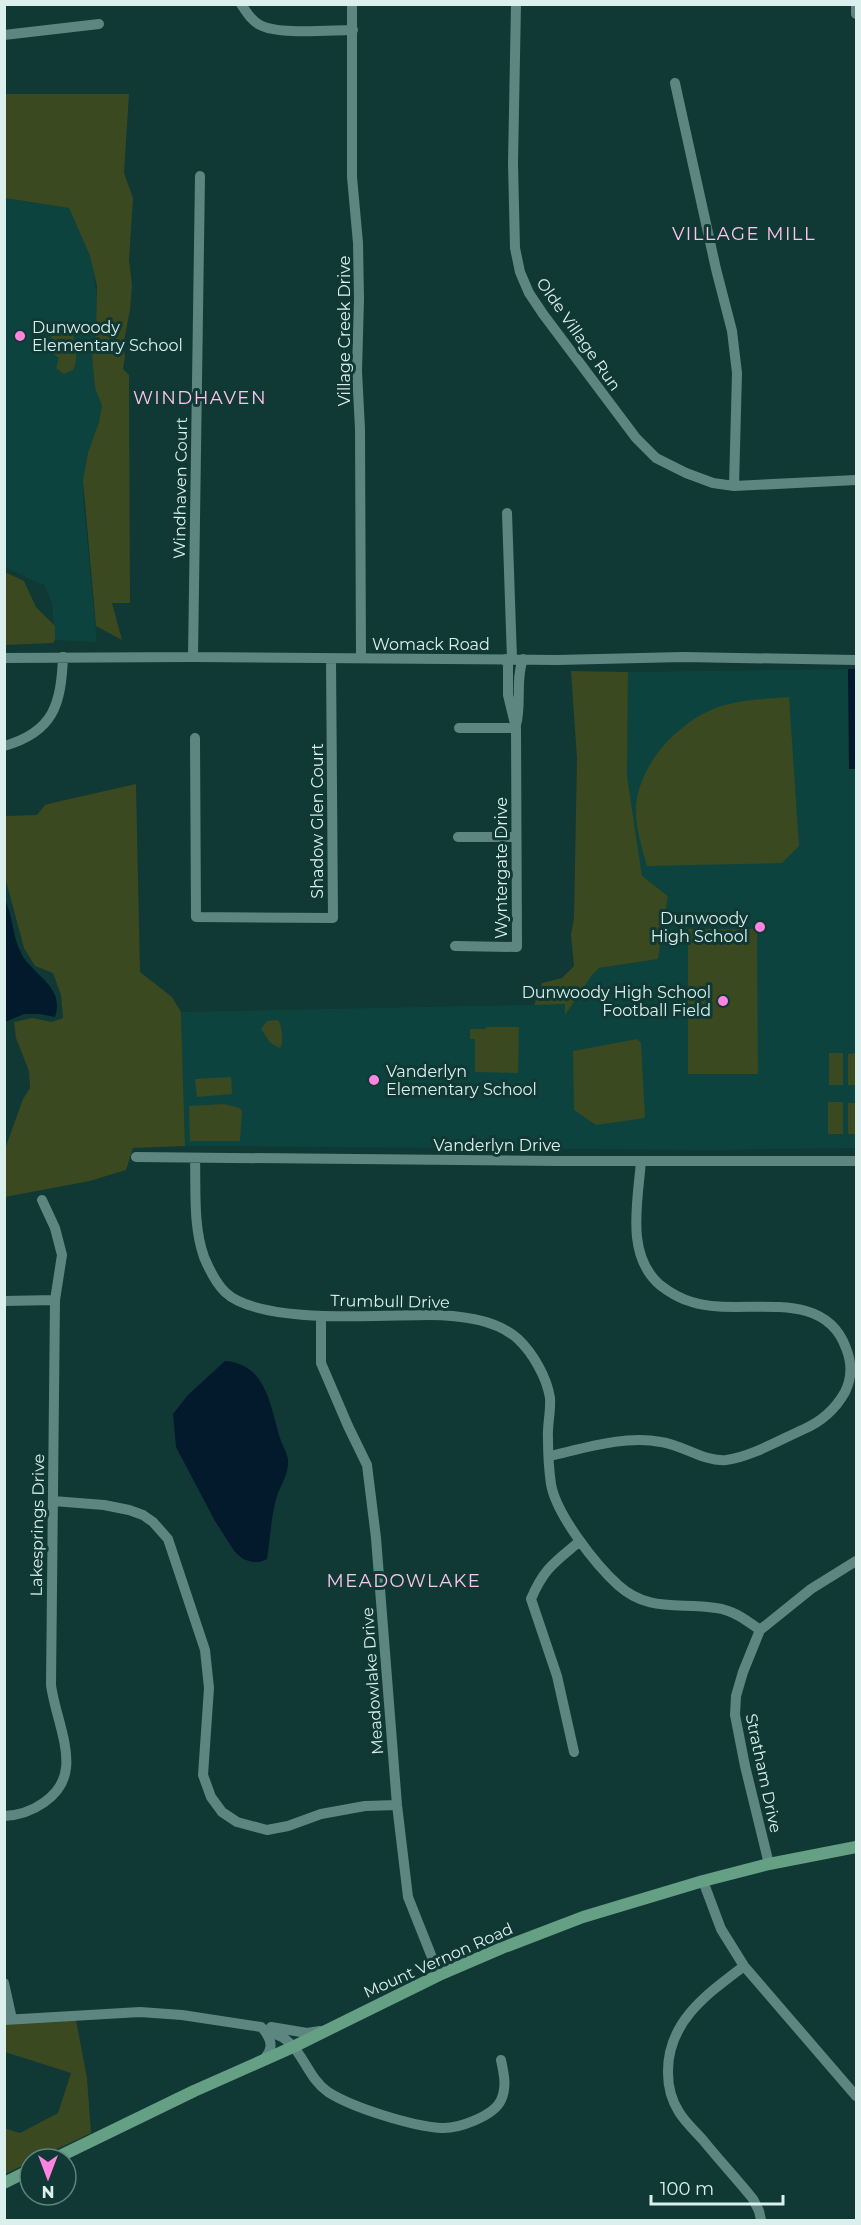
<svg xmlns="http://www.w3.org/2000/svg" width="861" height="2225" font-family="Montserrat,sans-serif">
	<style>
		.built { fill: #0d433e }
		.green { fill: #3a4920 }
		.water { fill: #03192c }
		.lines { fill: none; stroke-linecap: round; stroke-linejoin: round }
		.minor { stroke: #5e8681; stroke-width: 10 }
		.major { stroke: #659f84; stroke-width: 12 }
		.poi-dot { fill: #fe85df; stroke: #103834; stroke-width: 2 }
		.labels { text-anchor: middle; stroke-width: 6; stroke-linejoin: round; paint-order: stroke }
		.poi-label { font-size: 16px; fill: #dbf0ed; stroke: #103834; text-anchor: start }
		.street-label { font-size: 16px; fill: #dbf0ed; stroke: #103834 }
		.neighbourhood-label { font-size: 18px; letter-spacing: 1.5px; fill: #fdc5ec; stroke: #103834 }
	</style>
	<rect width="100%" height="100%" fill="#103834"/>
	<!-- built -->
	<path class="built" d="M4 198 69 208 90 256 93 269 97 300 96 332 92 356 95 388 102 406 99 422 86 462 83 497 97 642 55 640 52 603 44 584 38 583 5 567Z
		M856 669V1148L713 1150 185 1146 181 1012 565 1004V1014L592 975 599 968 658 959 668 896 642 876 627 776 628 672Z"/>
	<!-- green -->
	<path class="green" d="M4 94H129L124 173 133 198 129 260 132 285 130 310 123 346 125 356 123 369 129 375V389L130 603H112L122 640 96 626 83 480 88 453 99 422 102 406 95 388 92 356 96 332 97 286 90 256 69 208 5 198Z
		M66 324 73 328C73 344 80 355 73 370L64 374 56 368 59 358 54 354 56 347 51 337 60 326Z
		M5 572 24 581 36 607 55 626V640L53 643 5 645Z
		M571 671 628 672 627 776 642 876 668 896 658 959 599 968 592 975 565 1015V1004L534 1005 542 983 562 978 574 966 571 935 574 918 577 759Z
		M789 697 799 846 782 863 647 866C641 845 633 820 637 798 645 756 685 716 725 705 745 699 768 699 789 697Z
		M136 784 140 972 172 997 181 1012 185 1146 133 1148 126 1170 90 1181 5 1197V1149L23 1099 30 1088 29 1071 16 1038 14 1022 32 1018 52 1022 63 1018 61 995 53 973 35 966 24 948 5 877V816L37 815 45 805 52 803Z
		M688 929H757L758 1074H688Z
		M276 1020 279 1021C282 1029 284 1042 280 1048 266 1041 271 1043 261 1029L267 1021Z
		M486 1027H519L518 1073 475 1072V1039H470V1029H486Z
		M637 1039 641 1043 645 1118 596 1125 574 1110 573 1051Z
		M829 1053H843V1085H829Z
		M856 1053V1085H848V1054Z
		M231 1077 232 1094 197 1097 195 1079Z
		M828 1102H843V1134H828Z
		M848 1103H856V1134H848Z
		M224 1104 240 1108 242 1112 240 1141H190L189 1106Z
		M76 2020 87 2078 91 2133 36 2159H30V2162L5 2174 4 2128 20 2133 58 2113 71 2073 5 2052V2024Z"/>
	<!-- water -->
	<path class="water" d="M848 669H856V769H849Z
		M4 897C13 915 12 937 22 955 35 977 65 987 55 1017L40 1014H24L5 1022Z
		M225 1361C267 1364 270 1406 280 1438 282 1445 287 1452 288 1460 289 1475 280 1485 276 1499 271 1518 270 1540 267 1559L260 1562H252L243 1559 235 1552 215 1521 176 1447 173 1414 188 1395Z"/>
	<g class="lines">
		<!-- minor -->
		<path class="minor" d="M241 4C247 13 251 20 260 25 277 35 331 30 353 30
			M352 4V177L358 243 359 299 357 371 360 429 361 658
			M516 4 513 163 515 248 520 272 529 293 543 314 636 438 656 458 686 473 713 483 734 486 856 480
			M856 4V14
			M4 35 99 24
			M675 83 716 269 732 331 737 373 734 486
			M507 513 512 659
			M193 657 200 176
			M4 658 193 657 557 660 683 657 856 660
			M516 725C522 704 515 680 523 659
			M459 728H516
			M195 738 196 917 333 918 331 659
			M4 746C54 732 61 704 63 657
			M458 837H516
			M455 946 517 947 516 728 508 695V665L505 659
			M136 1157 559 1161H856
			M195 1158C196 1190 193 1226 204 1257 209 1269 215 1282 225 1292 259 1325 380 1315 428 1315 457 1315 495 1318 518 1339 533 1353 547 1378 550 1398 551 1412 547 1425 548 1439 548 1453 549 1470 551 1484 556 1514 595 1564 618 1585 649 1613 679 1602 716 1608 733 1610 746 1620 760 1630
			M4 1301 55 1300
			M321 1316V1363L348 1426 367 1465 376 1538 397 1805 408 1897 439 1975
			M550 1456C585 1448 625 1435 661 1442 683 1445 704 1462 726 1460 750 1457 780 1440 802 1430 821 1422 835 1410 845 1392 852 1378 852 1363 846 1348 823 1284 740 1318 692 1302 681 1299 669 1292 660 1285 625 1255 638 1201 641 1161
			M53 1501 104 1505 129 1510 143 1515 153 1522 168 1539 205 1650 209 1688 203 1775 211 1797 222 1812 237 1822 267 1830 288 1826 321 1814 365 1806 397 1805
			M574 1752 557 1676 531 1599C544 1568 555 1562 580 1541
			M4 1816C31 1815 63 1797 66 1768 69 1743 54 1710 51 1685L55 1300 62 1255 55 1228 42 1200
			M769 1864 745 1766 735 1715 736 1696 743 1672 760 1630 811 1589 856 1561
			M703 1881 721 1929 744 1966 856 2096
			M744 1966C707 1994 667 2022 668 2073 668 2086 672 2101 679 2112 685 2122 695 2131 703 2140 719 2160 737 2179 753 2199L759 2211 761 2220
			M4 1983 12 2019
			M4 2020 140 2012 182 2015 261 2027C267 2034 278 2033 285 2039 304 2053 308 2078 328 2092 353 2108 412 2126 441 2128 458 2129 494 2116 501 2100 507 2087 504 2074 501 2060
			M271 2027 307 2033 320 2031
			M264 2030C271 2040 274 2047 265 2058"/>
		<!-- major -->
		<path class="major" d="M54 2159 194 2091 293 2047 439 1975 502 1948 583 1917 703 1881 769 1864 856 1847
			M4 2183 30 2170"/>
	</g>
	<!-- markers -->
	<g class="poi-dot">
		<circle cx="20" cy="336" r="6"/>
		<circle cx="760" cy="927" r="6"/>
		<circle cx="723" cy="1001" r="6"/>
		<circle cx="374" cy="1080" r="6"/>
	</g>
	<g class="labels">
		<!-- poi labels -->
		<g class="poi-label">
			<text x="32" y="333">Dunwoody<tspan x="32" dy="18">Elementary School</tspan></text>
			<text x="748" y="924" text-anchor="end">Dunwoody<tspan x="748" dy="18">High School</tspan></text>
			<text x="711" y="998" text-anchor="end">Dunwoody High School<tspan x="711" dy="18">Football Field</tspan></text>
			<text x="386" y="1077">Vanderlyn<tspan x="386" dy="18">Elementary School</tspan></text>
		</g>
		<!-- street labels -->
		<g class="street-label">
			<text transform="translate(344 331) rotate(-90)" y="6">Village Creek Drive</text>
			<text transform="translate(579 334) rotate(55)" y="6">Olde Village Run</text>
			<text transform="translate(180 488) rotate(-89)" y="6">Windhaven Court</text>
			<text x="431" y="650">Womack Road</text>
			<text transform="translate(317 821) rotate(-90)" y="6">Shadow Glen Court</text>
			<text transform="translate(501 868) rotate(-90)" y="6">Wyntergate Drive</text>
			<text x="497" y="1151">Vanderlyn Drive</text>
			<text transform="translate(390 1301) rotate(1)" y="6">Trumbull Drive</text>
			<text transform="translate(37 1525) rotate(-89)" y="6">Lakesprings Drive</text>
			<text transform="translate(372 1681) rotate(-94)" y="6">Meadowlake Drive</text>
			<text transform="translate(764 1773) rotate(78)" y="6">Stratham Drive</text>
			<text transform="translate(438 1960) rotate(-24)" y="6">Mount Vernon Road</text>
		</g>
		<!-- neighbourhood labels -->
		<g class="neighbourhood-label">
			<text x="744" y="240">VILLAGE MILL</text>
			<text x="200" y="404">WINDHAVEN</text>
			<text x="404" y="1587">MEADOWLAKE</text>
		</g>
	</g>
	<!-- border -->
	<rect width="861" height="2225" fill="none" stroke="#dbf0ed" stroke-width="12"/>
	<!-- north arrow -->
	<g transform="translate(48 2177) rotate(180)"><circle r="28" fill="#103834" stroke="#61827e" stroke-width="1.5"/>
	<path d="M0-4.5L10 22L0 15L-10 22Z" fill="#fe85df"/>
	<text y="-9" font-size="16" font-weight="bold" text-anchor="middle" fill="#dbf0ed">N</text>
	</g>
	<!-- scale -->
	<path d="M651 2195v9h132v-9" fill="none" stroke="#dbf0ed" stroke-width="3"/>
	<text x="660" y="2195" font-size="18" fill="#dbf0ed" stroke="#103834" stroke-width="4.5" paint-order="stroke">100 m</text>
</svg>
